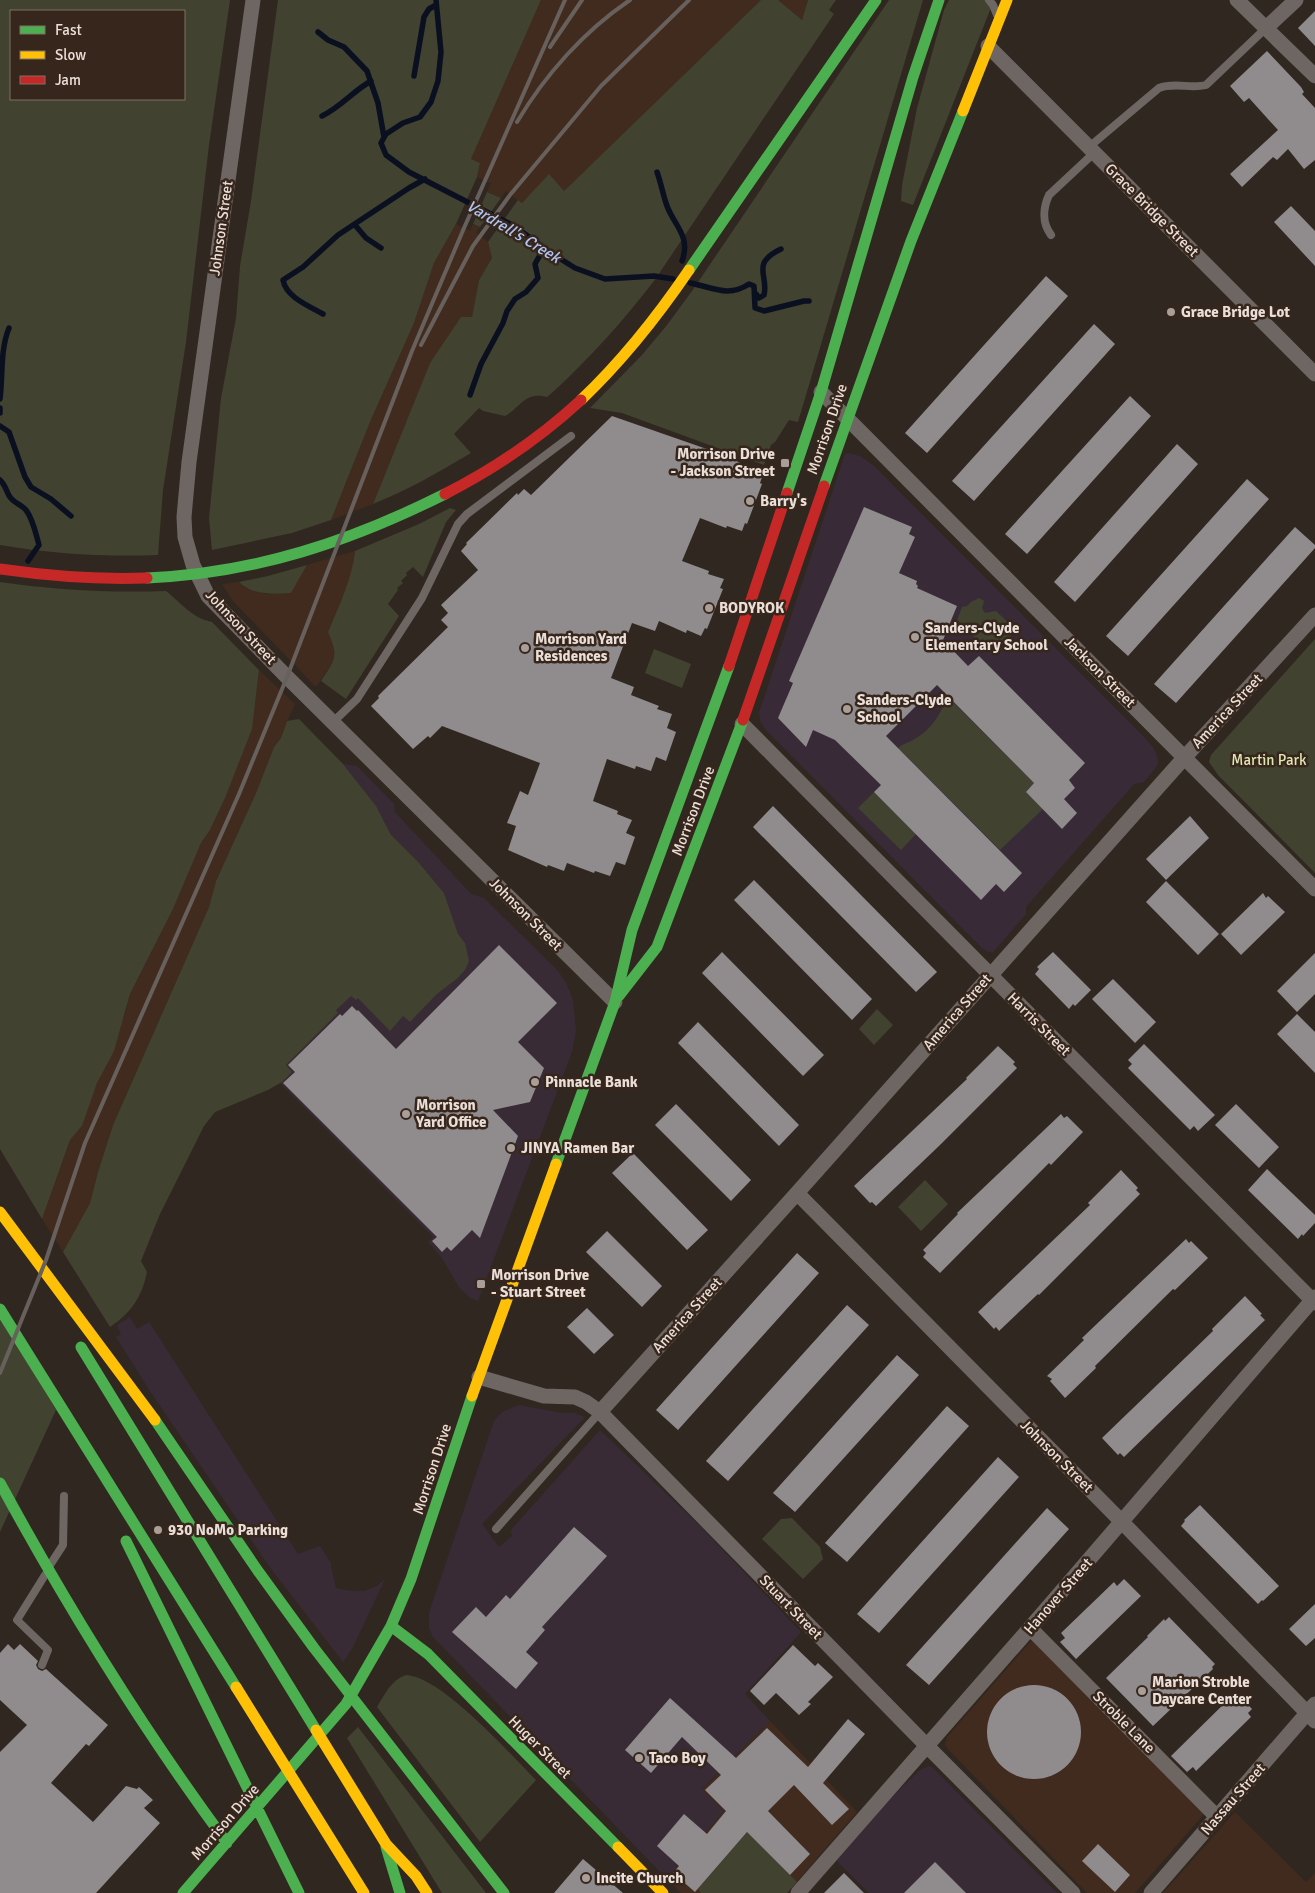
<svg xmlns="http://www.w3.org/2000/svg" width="1315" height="1893" font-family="Signika,sans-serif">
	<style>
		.commercial { fill: #392b36 }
		.built { fill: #412b1e }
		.education { fill: #382b37 }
		.green { fill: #414230; fill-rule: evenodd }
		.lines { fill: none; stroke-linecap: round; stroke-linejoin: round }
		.stream { stroke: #0b1021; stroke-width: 5.5 }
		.building { fill: #908b8d }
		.lane { stroke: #6d6662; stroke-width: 8 }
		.street { stroke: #6d6662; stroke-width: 15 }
		.fast { stroke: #4caf50; stroke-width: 11 }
		.slow { stroke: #ffc107; stroke-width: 11 }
		.jam { stroke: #c62828; stroke-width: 11 }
		.rail { stroke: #68605c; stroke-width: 4 }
		.poi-dot { fill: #a99f98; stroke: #37261b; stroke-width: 2 }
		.labels { text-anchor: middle; stroke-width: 5; stroke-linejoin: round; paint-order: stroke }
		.street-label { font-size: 15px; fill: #eadfd8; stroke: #37261b }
		.poi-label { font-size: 15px; font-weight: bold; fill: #eadfd8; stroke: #37261b; text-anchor: start }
		.park-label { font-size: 15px; fill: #e1e7b1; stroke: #37261b }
		.water-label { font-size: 16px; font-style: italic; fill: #aec5f4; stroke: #37261b }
	</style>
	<rect width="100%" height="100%" fill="#312721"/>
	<!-- commercial -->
	<path class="commercial" d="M343 764 357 766 394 804 395 812 471 894 484 898 557 970 566 982 573 1000 576 1031 572 1052 478 1301 470 1298 458 1286 442 1258 428 1242 433 1237 280 1083 282 1082 286 1065 338 1013 336 1010 351 995 403 1016 410 1022 437 994 458 978 465 970V943L458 934 444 893 419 863 391 835 376 806Z
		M130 1317 137 1329 149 1322 298 1554 320 1546 331 1563V1566L336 1588 351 1591H364L377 1586 385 1579 353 1647 343 1662 269 1566 150 1391 116 1337 121 1334 117 1325Z
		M519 1405 561 1413H574L585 1417 482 1524 499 1547 512 1536 511 1530 600 1430 700 1526 801 1632 745 1694 770 1721 702 1789 724 1811 667 1879 439 1643 433 1637 429 1628V1613L494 1421 502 1412Z
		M929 1766 932 1767 1057 1893H869L836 1860 889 1800 920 1770Z"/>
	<!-- built -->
	<path class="built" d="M541 0H761L564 191 522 203 506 191 501 198 487 192 491 183 477 177 480 163 471 159Z
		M778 0H808L802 20Z
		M456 224 470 231 473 224 480 227 476 233 488 242 492 258 479 280 472 318 430 363 373 504 331 520 370 422 414 323 434 263Z
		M355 551 353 568 347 587 328 632 333 645 335 659 316 687 233 601 222 584 239 582 244 587 253 591 267 594 291 593 307 565Z
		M259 670 295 704 287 721 281 738 274 747 256 793 216 881 209 907 113 1125 98 1172 90 1203 63 1252 42 1219 70 1140 82 1126 86 1111 125 1014 130 994 173 909 201 843 210 830 225 798 255 704Z
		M1032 1640 1204 1814 1135 1893H1087L947 1748 945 1744 947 1737Z
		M770 1721 857 1812 787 1893H681L667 1879 724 1811 702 1790Z
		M1235 1812 1306 1882 1315 1873V1893H1163Z"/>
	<!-- education -->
	<path class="education" d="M849 453 860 456 874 466 1143 736 1153 747 1157 756 1158 762 1157 766 1144 782 1134 784 1026 907V914L993 952H989L983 949 766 730 760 721 759 712 762 704 845 454Z"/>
	<!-- green -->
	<path class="green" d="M0 0H230L209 145 186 342 163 490 158 555C105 557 53 554 0 545ZM184 11V99H11V11Z
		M278 0H541L471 159 480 163 477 177 456 224 434 263 414 323 370 422 331 520 292 533 212 550 209 518 221 398 236 318 240 266 251 201Z
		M761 0H778L802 20 808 0H836L829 10 834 14 654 281C623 321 591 357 554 391L547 397C525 391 521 407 505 416L483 411 479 408 454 434 471 453C439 472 408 490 373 504L430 363 461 317H472L479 280 492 258 488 242 518 200 522 203 549 174 564 191Z
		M889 0H923L798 422 789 420 775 442 771 445 764 465 622 413 590 408 642 355 667 325 692 291Z
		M949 0H994L913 205 901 201 902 185 917 108 944 10Z
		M487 192 501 198 480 227 473 224Z
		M450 508 456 510 446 522 423 577 413 567 406 573 407 575 401 581 403 583 397 588 398 590 388 604 399 616 346 699 321 681C335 659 339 658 328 632 339 605 352 580 355 551L419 524Z
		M307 565 291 593C273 594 253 596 239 582L268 576Z
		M0 582C55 590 110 593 166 591 181 603 192 618 212 622L259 670 252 729 225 798 210 830 201 843 173 909 130 994 114 1051 97 1083 82 1126 70 1140 42 1219 0 1149Z
		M979 598 984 601 982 608 985 613 996 611 1016 630 992 655 957 620 962 607 967 606 971 602Z
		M1315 639V873L1218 775 1209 762 1211 755Z
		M654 649 691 664 682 688 645 673Z
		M947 696 1034 783 1026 792 1043 809 1000 850 898 748C902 744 908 743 913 740 930 731 941 715 947 696Z
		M299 719 343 764 376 806 391 835 419 863 444 893 458 934 465 943 469 961 465 970 458 978 437 994 410 1022 403 1016 390 1031 358 998 356 1000 351 996 336 1010 338 1013 286 1065 292 1072 282 1082 268 1090 215 1112 204 1126 160 1214 141 1261 147 1272C142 1297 131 1313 110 1327L63 1252 90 1203 98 1172 113 1125 209 907 216 881 256 793 274 747 281 738 287 721Z
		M874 792 916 834 901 850 858 808Z
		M877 1009 893 1025 874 1045 859 1029Z
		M925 1180 948 1204 921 1231 898 1207Z
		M0 1316 56 1410 0 1532Z
		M792 1518 820 1547 823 1559 803 1579 762 1539 781 1519Z
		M406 1675C441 1676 510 1754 536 1780L480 1842 377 1707C385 1694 391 1680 406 1675Z
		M358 1727 486 1893H442L347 1738Z
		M747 1832 797 1882 787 1893H701L698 1889Z"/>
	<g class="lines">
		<!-- stream -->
		<path class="stream" d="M436 0 441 52 438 81 431 102 420 117 403 123 386 134 381 143 386 155 409 172 514 226 551 253 575 268 605 279 654 276 673 279
			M318 32 328 40 344 47 367 71 378 103 384 137
			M414 76 424 17 429 9 436 5
			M322 116C341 107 353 91 371 81
			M657 172C661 183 663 195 667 206 675 227 691 236 682 261
			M355 225 366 238 381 248
			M690 283C712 287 728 298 749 284L754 286 755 308 764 311 804 301H809
			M756 294 759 298 764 295C769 275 750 264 781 249
			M323 314C309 306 286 297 283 280L303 267 338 235 409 188 425 179
			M470 395 481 364 503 323 507 311 515 299 526 292 538 278 535 264 544 248
			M0 399C3 375 0 350 9 328
			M0 408V413
			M0 426 9 432 25 477 31 487 51 499 71 516
			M0 480C6 485 6 492 10 497 14 503 22 505 26 510 33 519 36 534 39 545L28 561"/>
	</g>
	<!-- building -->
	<path class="building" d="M1315 11V46L1298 28Z
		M1267 51 1301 87 1304 92 1302 94 1315 108V160L1304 169 1288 149 1277 160 1273 157 1242 187 1230 174 1278 130 1249 98 1244 102 1230 86Z
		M1291 206 1315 231V266L1274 222Z
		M1046 276 1068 296 927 453 905 433Z
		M1094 324 1115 344 974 501 952 481Z
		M1130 396 1151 416 1027 554 1005 534Z
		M612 416 724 455 763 474 760 483 762 484 747 524 745 523 742 531 727 526 726 528 700 518 682 561 709 571 708 574 724 579 720 588 723 589 707 629 705 628 701 636 687 630 686 633 659 621 655 631 632 623 611 678 634 687 631 695 659 706 657 709 672 714 667 728 676 732 666 761 656 757 651 771 636 766 635 769 607 759 593 801 618 811 617 814 632 820 626 833 635 837 625 865 616 862 610 876 595 871 594 873 567 863 564 871 548 865 547 867 508 850 516 826 507 823 520 791 528 795 540 763 442 726 430 738 428 736 413 749 371 706 379 698 378 696 384 690 448 627 441 620 448 613 441 605 478 570 461 551 467 544 466 543 517 493 518 495 524 489 531 495Z
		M1177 444 1198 464 1075 602 1054 582Z
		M1247 479 1269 499 1128 656 1106 636Z
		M864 507 912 527 909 534 915 537 899 573 917 581 916 584 918 586 917 588 957 606 943 640 968 666 979 656 1085 763 1069 780 1075 788 1064 799 1077 813 1062 829 1026 792 1034 783 937 685 886 736 1022 873 1004 892 996 884 981 900 874 792 881 785 835 740 813 730 806 747 778 718 793 683 789 681Z
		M1295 527 1315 545V548L1176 703 1154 684Z
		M773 806 937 972 916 992 753 827Z
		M1190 816 1209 838 1166 880 1146 859Z
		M754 880 872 999 852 1020 734 900Z
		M1166 881 1219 934 1198 955 1146 902Z
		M1263 893 1266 898 1268 896 1285 912 1241 955 1221 934Z
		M499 945 557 1003 518 1042 544 1068 530 1102 493 1110 518 1136 480 1238 472 1230 451 1251 447 1247 442 1252 432 1241 437 1237 283 1083 295 1072 288 1065 340 1014 342 1016 352 1006 357 1011 358 1010 396 1049Z
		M722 952 824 1055 803 1076 702 973Z
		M1053 952 1091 990 1075 1006 1073 1004 1069 1009 1035 974 1039 969 1037 967Z
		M1315 953V994L1297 1012 1277 991Z
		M1113 979 1156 1022 1135 1043 1092 999Z
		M1297 1014 1315 1032V1073L1277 1034Z
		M698 1022 799 1125 779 1146 678 1043Z
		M1144 1044 1215 1115 1198 1131 1194 1126 1190 1130 1128 1068 1132 1064 1128 1060Z
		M998 1046 1015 1062 1013 1064 1017 1068 939 1146 876 1206 872 1202 870 1203 854 1186 967 1079 966 1078Z
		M676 1104 751 1180 731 1201 655 1125Z
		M1236 1104 1279 1147 1259 1168 1215 1125Z
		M1061 1114 1064 1118 1067 1116 1083 1132 1051 1165 1049 1163 940 1273 923 1257 926 1253 923 1250 958 1214 957 1213Z
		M633 1153 708 1230 687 1250 612 1173Z
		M1267 1169 1315 1215V1223L1303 1236 1302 1234 1298 1239 1248 1190Z
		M1121 1170 1138 1188 1136 1190 1140 1194 1039 1295 1038 1294 999 1331 996 1327 994 1329 978 1312 1090 1205 1088 1203Z
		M607 1231 662 1286 642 1307 586 1252Z
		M1186 1239 1189 1243 1191 1241 1208 1258 1175 1290 1173 1289 1095 1366 1096 1368 1065 1398 1050 1381 1052 1379 1047 1376 1084 1340 1082 1338Z
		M797 1253 819 1273 678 1430 656 1410Z
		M1245 1296 1262 1314 1260 1315 1265 1320 1124 1457 1120 1453 1118 1455 1102 1438 1213 1331 1212 1329Z
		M847 1305 869 1325 728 1481 706 1461Z
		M587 1308 614 1335 594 1354 567 1327Z
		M897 1355 919 1375 795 1512 773 1493Z
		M947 1406 969 1426 847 1562 825 1543Z
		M998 1457 1019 1477 879 1633 857 1614Z
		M1200 1505 1279 1586 1263 1601 1262 1600 1258 1604 1181 1526 1185 1521 1184 1520Z
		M1047 1508 1069 1529 929 1685 906 1665Z
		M574 1527 607 1556 542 1627 545 1630 526 1652 538 1663 516 1689 452 1632 476 1607 486 1617 506 1595 510 1599Z
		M1124 1579 1141 1596 1076 1659 1060 1642 1065 1638 1061 1633 1114 1582 1117 1586Z
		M1315 1604V1638L1306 1646 1289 1629Z
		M1169 1617 1215 1664 1212 1667 1213 1669 1153 1726 1106 1678 1148 1637 1147 1636 1164 1619 1165 1621Z
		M8 1644 14 1650 20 1644 38 1661 36 1665 38 1669 42 1671 46 1669 108 1725 89 1746 86 1744 51 1783 93 1822 126 1786 137 1789 139 1787 153 1800 144 1808 160 1823 96 1893H0V1752L27 1725 0 1700V1653Z
		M793 1645 815 1666 818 1663 833 1677 808 1702 811 1704 799 1715 776 1693 764 1705 750 1691Z
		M987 1732a47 47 0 1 1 94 0a47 47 0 1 1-94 0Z
		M1236 1692 1252 1709 1248 1713 1251 1717 1196 1771 1193 1767 1187 1772 1171 1756Z
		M670 1698 736 1758 767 1728 808 1767 848 1719 865 1734 823 1783 849 1809 832 1825 794 1785 768 1811 810 1854 790 1875 747 1832 695 1892 673 1873 679 1866 657 1846 684 1814 707 1834 726 1811 705 1790 721 1775 682 1737 651 1773 625 1750Z
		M1098 1844 1130 1875 1115 1892 1082 1861Z
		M583 1859 623 1893H554Z
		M935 1862 966 1893H904Z
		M844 1873 864 1893H824Z"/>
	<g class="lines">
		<!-- lane -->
		<path class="lane" d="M989 0 993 5 997 15
			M1089 147 1159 88C1174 82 1191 89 1206 85L1266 28
			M1051 235C1042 223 1043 208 1049 195L1095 152
			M333 722 357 699 422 598 458 524 467 514 571 436
			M496 1529 600 1412
			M50 1565 63 1545 64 1496
			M42 1665 48 1650 17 1620 45 1575"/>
		<!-- street -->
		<path class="street" d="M253 0 189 462 184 517 185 537 193 565 208 596 287 677 615 1002
			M1237 0 1315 76
			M1266 28 1296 0
			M988 46 1315 374
			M821 392 1315 889
			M742 724 1315 1303
			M797 1193 1122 1522 1315 1721
			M479 1377 544 1396 575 1397 586 1402 600 1412 927 1746 1073 1893
			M600 1412 797 1193 1184 758 1315 615
			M1030 1628 1217 1817
			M798 1893 1030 1628 1315 1297
			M1151 1893 1315 1704"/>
		<!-- fast -->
		<path class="fast" d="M689 270 876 0
			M824 486 911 241 963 111
			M787 493 821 392 913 77 939 0
			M147 578C256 573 349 542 445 494
			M619 996 657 947 743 720
			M556 1164 615 1002 632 930 729 666
			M0 1309 236 1687
			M81 1347 316 1730
			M155 1420 258 1571 314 1648 504 1893
			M0 1483C68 1608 142 1728 227 1843
			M126 1541 299 1893
			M391 1626 428 1654 618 1847
			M386 1847 400 1893
			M183 1893 346 1704 391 1626 411 1579 472 1396"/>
		<!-- slow -->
		<path class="slow" d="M963 111 1007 0
			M581 400C622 361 657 317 689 270
			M0 1212 155 1420
			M472 1396 556 1164
			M236 1687 364 1893
			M316 1730 386 1844 416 1876 427 1893
			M618 1847 663 1893"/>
		<!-- jam -->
		<path class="jam" d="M445 494C494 469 541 437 581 400
			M0 569C49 576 97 580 147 578
			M729 666 787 493
			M743 720 824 486"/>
		<!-- rail -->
		<path class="rail" d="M550 47 582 0
			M517 122C545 75 584 31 630 0
			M421 345 473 246 510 195 601 86 689 0
			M0 1373 46 1260 85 1143 239 794 287 677 412 351 464 228 565 0"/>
	</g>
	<!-- markers -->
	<g class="poi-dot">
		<circle cx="1171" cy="312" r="5"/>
		<rect x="780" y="458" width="10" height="10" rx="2.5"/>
		<circle cx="750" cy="501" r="5"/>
		<circle cx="709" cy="608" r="5"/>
		<circle cx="915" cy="637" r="5"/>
		<circle cx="525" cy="648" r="5"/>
		<circle cx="847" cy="709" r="5"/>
		<circle cx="535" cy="1082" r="5"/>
		<circle cx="406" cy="1114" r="5"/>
		<circle cx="511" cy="1148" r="5"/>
		<rect x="476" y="1279" width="10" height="10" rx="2.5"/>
		<circle cx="158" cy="1530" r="5"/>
		<circle cx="1142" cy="1691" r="5"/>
		<circle cx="639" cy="1758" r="5"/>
		<circle cx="586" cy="1878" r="5"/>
	</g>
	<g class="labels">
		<!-- street labels -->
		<g class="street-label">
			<text transform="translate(1152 210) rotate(45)" y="5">Grace Bridge Street</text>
			<text transform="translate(221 228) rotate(-82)" y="5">Johnson Street</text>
			<text transform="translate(827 429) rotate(-71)" y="5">Morrison Drive</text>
			<text transform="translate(241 627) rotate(47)" y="5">Johnson Street</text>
			<text transform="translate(1100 672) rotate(45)" y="5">Jackson Street</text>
			<text transform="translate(1227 711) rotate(-47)" y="5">America Street</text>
			<text transform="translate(693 811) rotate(-69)" y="5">Morrison Drive</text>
			<text transform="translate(526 914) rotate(45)" y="5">Johnson Street</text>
			<text transform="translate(957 1012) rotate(-49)" y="5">America Street</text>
			<text transform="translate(1039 1024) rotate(45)" y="5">Harris Street</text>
			<text transform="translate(687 1315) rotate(-48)" y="5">America Street</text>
			<text transform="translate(1057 1456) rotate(45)" y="5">Johnson Street</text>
			<text transform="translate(432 1469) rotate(-72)" y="5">Morrison Drive</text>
			<text transform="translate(1058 1596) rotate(-49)" y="5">Hanover Street</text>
			<text transform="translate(791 1607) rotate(46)" y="5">Stuart Street</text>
			<text transform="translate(1124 1722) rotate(45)" y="5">Stroble Lane</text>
			<text transform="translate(540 1747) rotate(45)" y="5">Huger Street</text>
			<text transform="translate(1233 1799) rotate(-49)" y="5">Nassau Street</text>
			<text transform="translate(225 1822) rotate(-49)" y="5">Morrison Drive</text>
		</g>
		<!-- poi labels -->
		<g class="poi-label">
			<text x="1181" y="317">Grace Bridge Lot</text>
			<text x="775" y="459" text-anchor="end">Morrison Drive<tspan x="775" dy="17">- Jackson Street</tspan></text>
			<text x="760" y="506">Barry's</text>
			<text x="719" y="613">BODYROK</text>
			<text x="925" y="633">Sanders-Clyde<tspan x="925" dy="17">Elementary School</tspan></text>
			<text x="535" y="644">Morrison Yard<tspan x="535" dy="17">Residences</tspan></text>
			<text x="857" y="705">Sanders-Clyde<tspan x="857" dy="17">School</tspan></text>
			<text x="545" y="1087">Pinnacle Bank</text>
			<text x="416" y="1110">Morrison<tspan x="416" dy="17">Yard Office</tspan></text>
			<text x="521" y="1153">JINYA Ramen Bar</text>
			<text x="491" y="1280">Morrison Drive<tspan x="491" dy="17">- Stuart Street</tspan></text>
			<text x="168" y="1535">930 NoMo Parking</text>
			<text x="1152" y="1687">Marion Stroble<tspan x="1152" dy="17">Daycare Center</tspan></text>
			<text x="649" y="1763">Taco Boy</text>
			<text x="596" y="1883">Incite Church</text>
		</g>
		<!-- park labels -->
		<g class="park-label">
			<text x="1269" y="765">Martin Park</text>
		</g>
		<!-- water labels -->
		<g class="water-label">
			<text transform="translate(514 231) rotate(31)" y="6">Vardrell's Creek</text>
		</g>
	</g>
	<!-- legend -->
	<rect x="10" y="10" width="175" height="90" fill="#37261b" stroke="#7f7067"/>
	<rect x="20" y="26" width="25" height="8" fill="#4caf50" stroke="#7f7067"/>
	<text x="55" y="35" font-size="15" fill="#eadfd8">Fast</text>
	<rect x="20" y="51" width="25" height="8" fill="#ffc107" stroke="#7f7067"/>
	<text x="55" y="60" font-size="15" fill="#eadfd8">Slow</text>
	<rect x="20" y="76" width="25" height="8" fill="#c62828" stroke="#7f7067"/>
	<text x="55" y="85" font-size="15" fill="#eadfd8">Jam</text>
</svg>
